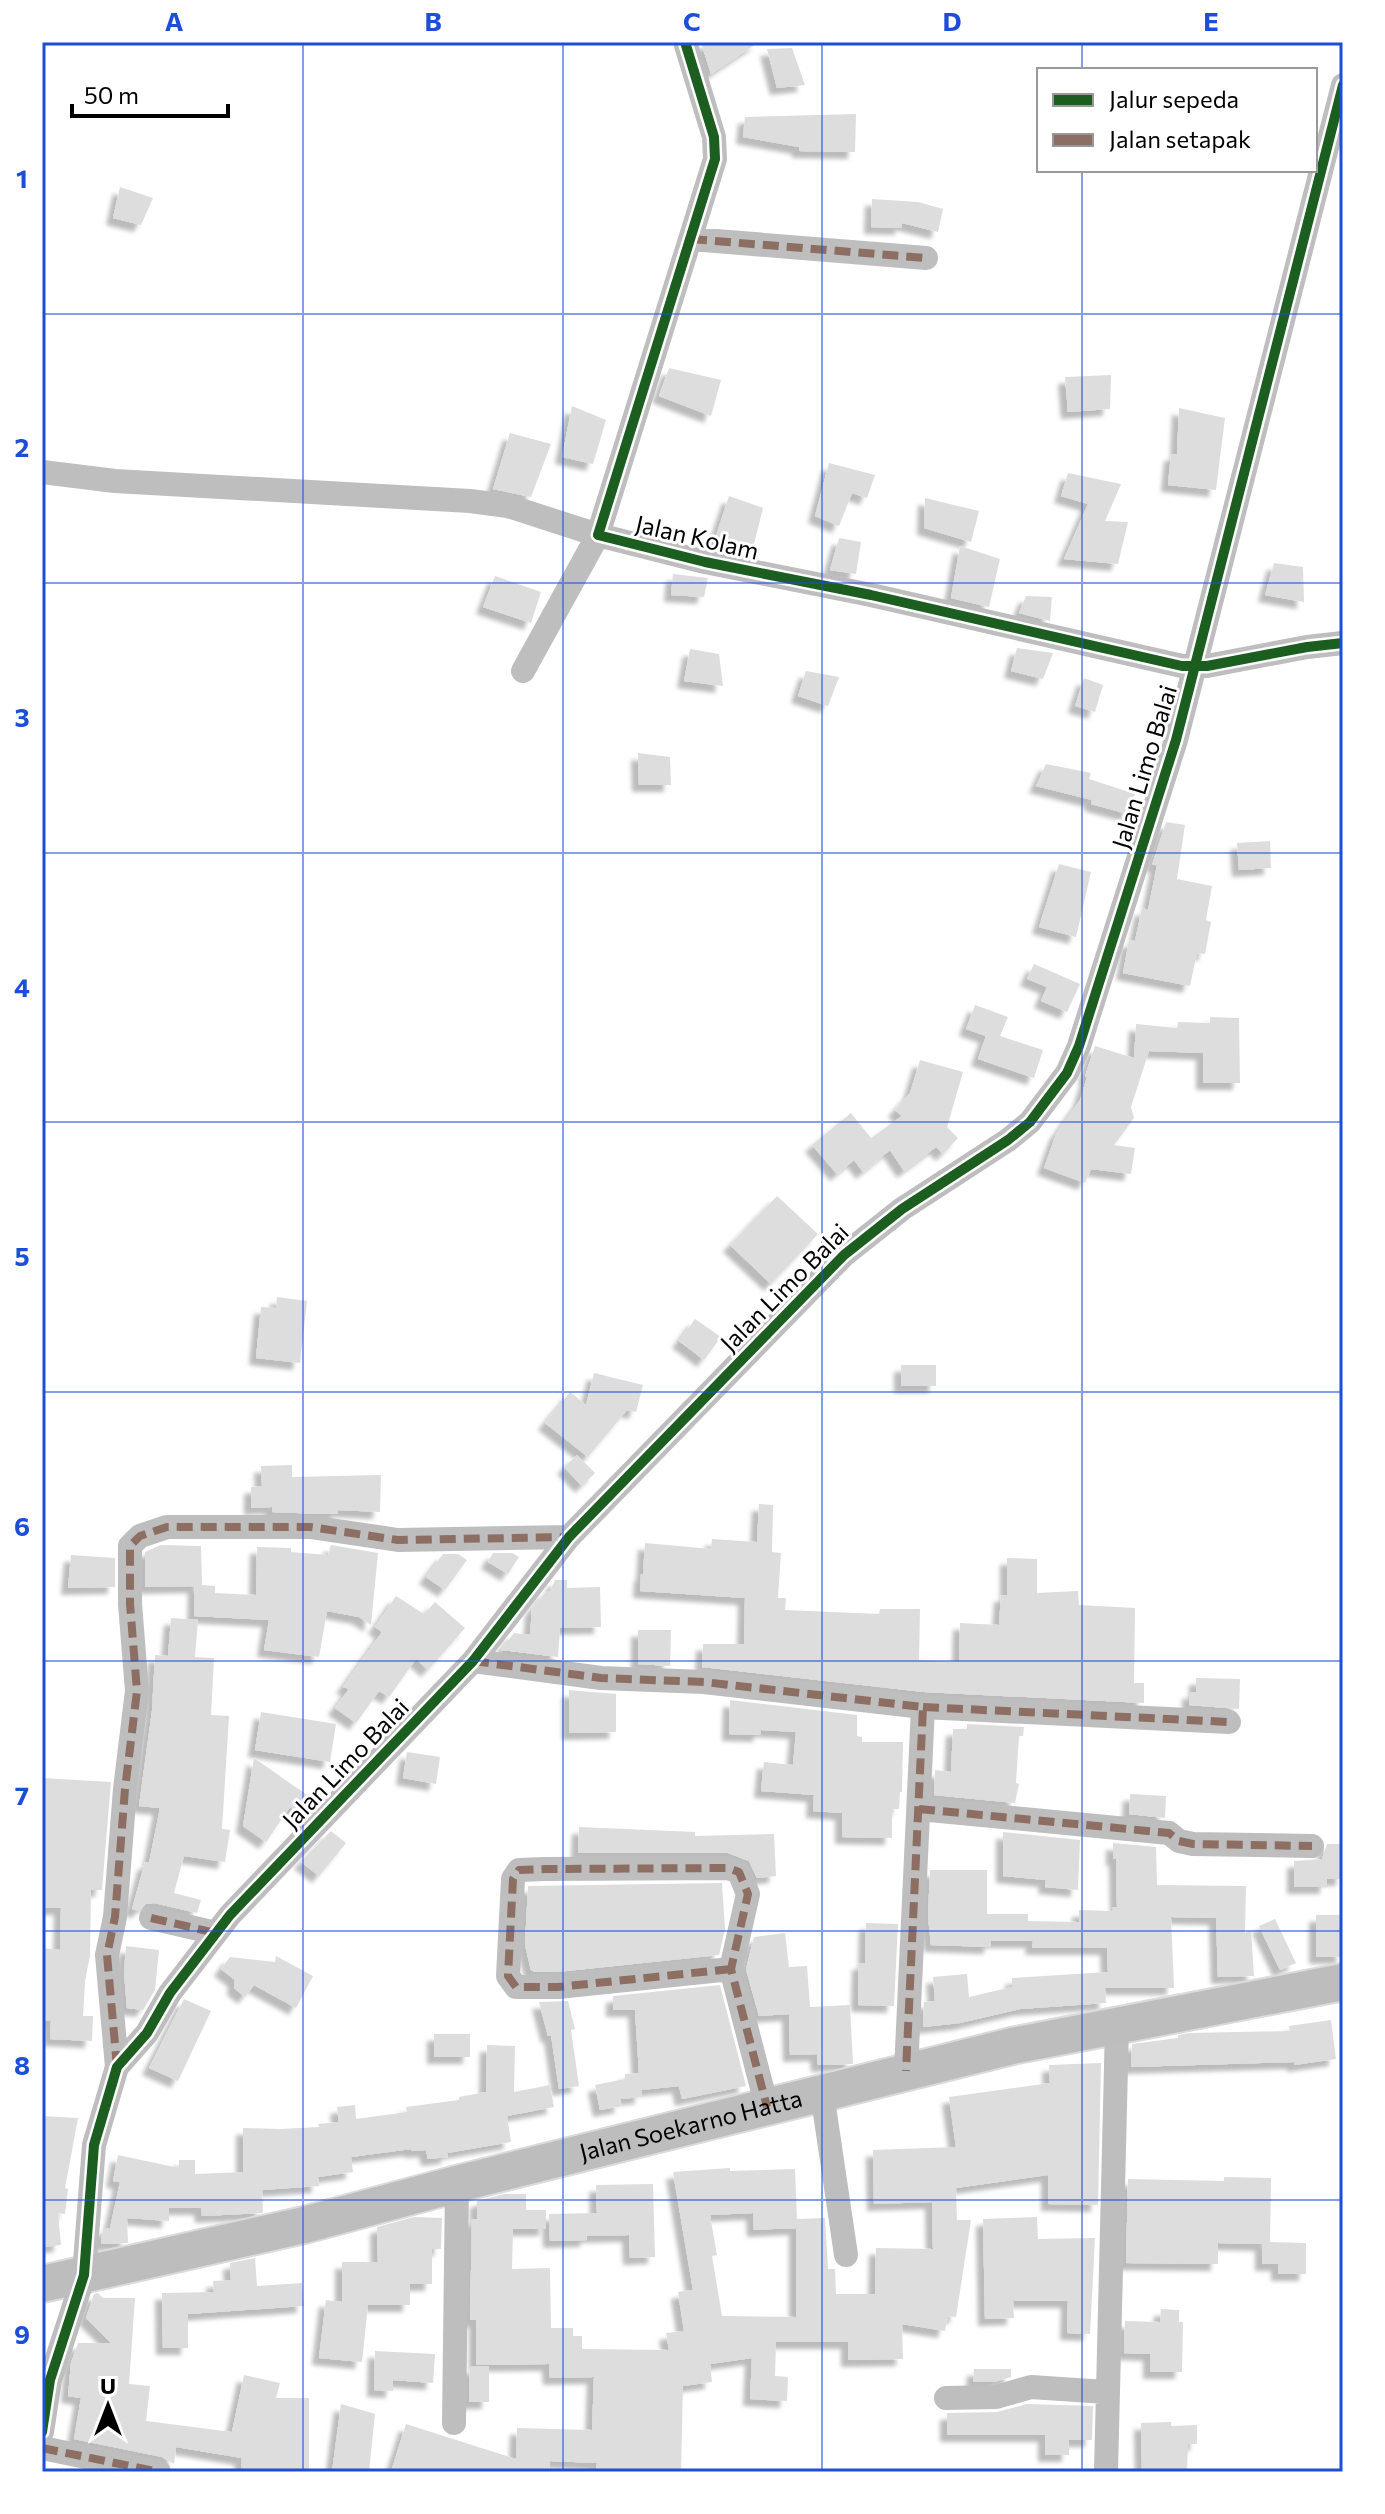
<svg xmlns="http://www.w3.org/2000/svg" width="1385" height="2514" font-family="Commissioner,sans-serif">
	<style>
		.building { fill: #ddd; fill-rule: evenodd; filter: url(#shadow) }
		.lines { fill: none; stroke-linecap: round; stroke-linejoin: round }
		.highway-casing { stroke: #dbdbdb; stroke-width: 40 }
		.minor { stroke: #bebebe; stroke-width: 24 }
		.highway { stroke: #bdbdbd; stroke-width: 36 }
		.quiet { stroke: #8d6e63; stroke-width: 8; stroke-dasharray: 16 8; stroke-linecap: butt }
		.cycleway-casing { stroke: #fff; stroke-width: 15 }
		.cycleway { stroke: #1b5e20; stroke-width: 10 }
		.grid { fill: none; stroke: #1d4ed8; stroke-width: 2; stroke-opacity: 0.55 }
		.labels { text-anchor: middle; stroke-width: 6; stroke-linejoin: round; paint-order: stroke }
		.street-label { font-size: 24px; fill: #000; stroke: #fff }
		.neatline { fill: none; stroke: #1d4ed8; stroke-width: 3 }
		.grid-label { font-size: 26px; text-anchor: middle; font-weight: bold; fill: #1d4ed8 }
	</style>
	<defs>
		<filter id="shadow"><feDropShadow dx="-7" dy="7" stdDeviation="2" flood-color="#0004"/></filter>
	</defs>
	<rect width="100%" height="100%" fill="#fff"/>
	<!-- building -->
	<path class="building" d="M701 42H759L711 74Z
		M792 48 805 85 777 88 767 49Z
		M856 114 855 152 799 151V147L743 137 745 117Z
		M120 187 153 198 141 225 113 218Z
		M872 199 918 202 943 209 938 232 902 223V228L871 227Z
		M669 368 721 380 711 416 659 396Z
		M1111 375 1110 409 1068 412 1065 377Z
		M572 406 606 420 593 464 562 457Z
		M1179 408 1225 418 1216 490 1168 485 1171 454H1177Z
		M510 433 551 444 531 497 493 489Z
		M829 463 875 475 867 498 852 493 839 526 815 516Z
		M1068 473 1121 484 1105 521 1128 522 1118 564 1064 559 1088 504 1061 496Z
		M729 496 763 508 751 556 714 542Z
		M925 498 979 511 971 542 924 528Z
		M839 538 861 542 856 574 830 570Z
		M960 546 1000 559 989 607 951 598Z
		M1274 563 1303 567 1304 602 1265 595Z
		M673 574 708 578 704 597 671 595Z
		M495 576 541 592 531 623 483 607Z
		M1026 596 1052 597 1050 621 1019 613Z
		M1017 648 1053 653 1043 679 1011 671Z
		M690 649 719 654 723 686 684 681Z
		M806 671 839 677 828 706 798 696Z
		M1084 678 1103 685 1095 712 1075 706Z
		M638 753 670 757 671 785H639Z
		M1046 764 1091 773 1089 779 1135 794 1128 814 1091 804 1092 800 1036 786Z
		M1166 822 1185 825 1177 879 1212 886 1206 920 1211 922 1205 954 1197 953 1190 986 1123 973 1129 940 1135 941 1142 908 1148 910 1157 865H1152Z
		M1270 841 1271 868 1239 870 1237 843Z
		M1059 864 1091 872 1076 937 1039 927Z
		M1034 964 1080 984 1067 1012 1041 1001 1047 987 1027 979Z
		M975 1005 1008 1017 1000 1036 1043 1050 1034 1078 978 1059 986 1036 966 1029Z
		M1210 1017 1239 1018 1240 1083H1203V1053L1149 1051 1131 1107 1134 1118 1114 1145 1135 1148 1131 1174 1091 1169 1085 1183 1044 1168 1056 1134 1080 1100 1087 1077 1085 1076 1095 1046 1134 1058 1136 1024 1177 1028 1178 1022 1210 1023Z
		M920 1060 963 1072 947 1127 958 1138 943 1154 936 1147 904 1171 890 1150 863 1172 854 1160 837 1174 812 1145 851 1113 871 1138 902 1116 895 1110 910 1093Z
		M777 1196 818 1234 771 1284 730 1245Z
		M277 1297 307 1301 300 1363 256 1358 261 1307 276 1308Z
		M695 1319 721 1337 704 1360 679 1341Z
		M901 1365H936V1386H901Z
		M594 1373 643 1385 636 1412 627 1410 588 1457 545 1423 570 1392 586 1405Z
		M577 1455 595 1473 582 1486 564 1467Z
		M292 1465V1477L381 1475 380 1512 338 1510V1514H322L272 1512V1507L251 1508V1487L262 1486 261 1466Z
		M759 1504 773 1505 772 1552 781 1553 778 1598H786L785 1610 879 1614 880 1609H920L919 1660 959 1662 960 1623 999 1625 1001 1595H1007V1558L1037 1559V1593L1078 1591 1079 1605 1135 1608 1134 1683H1144V1703L924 1692 702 1667 703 1644H744L745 1598 640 1591 641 1574H643L645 1543 711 1549 712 1539 757 1542Z
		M161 1545 201 1546 202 1585 215 1586V1593L256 1595 257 1547 291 1548V1552L328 1555 331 1545 378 1553 371 1625 359 1617 327 1611 319 1657 264 1650 269 1620 194 1616 195 1586 145 1587V1552Z
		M493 1553H512L519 1557 508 1574 488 1562Z
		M443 1554H458L467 1560 445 1590 426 1577Z
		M71 1555 115 1558V1587L68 1588Z
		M555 1580H567V1588L600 1587 601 1627 560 1628 558 1657 501 1650 514 1633 530 1635 532 1609 546 1591H550Z
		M396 1596 424 1614 435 1602 465 1628 428 1670 416 1659 389 1697 379 1691 356 1723 335 1708 349 1689 343 1687 382 1632 375 1627Z
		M171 1618 198 1620 195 1657 214 1658 211 1715 229 1716 222 1829 230 1830 225 1862 184 1856 174 1893 201 1900 197 1913 154 1903 146 1904 138 1911 132 1909 145 1862 149 1863 160 1808 139 1806 152 1711 155 1655 168 1656Z
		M638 1630H671L670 1666 638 1664Z
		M1196 1678 1240 1679 1239 1709 1189 1705V1692H1196Z
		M569 1690 616 1694V1732L569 1733Z
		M730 1700 857 1715V1736L862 1737V1742H903L902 1792H900L899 1809H892V1838L842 1837V1813L813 1811 814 1795 761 1791 764 1762 793 1765 796 1732 761 1730 760 1735 729 1734Z
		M261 1712 336 1724 330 1762 255 1750Z
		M967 1724 1024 1727 1023 1736H1019L1016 1783 1019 1784 1015 1803 934 1795 935 1770 951 1772 953 1729H967Z
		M407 1752 440 1757 436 1784 403 1778Z
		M254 1758 310 1797 298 1813 290 1807 266 1842 243 1826Z
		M42 1778 111 1782 102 1890H91L90 1956 85 1981 83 2016H93L92 2041 50 2039 51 2021 42 2020V1948L60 1950 61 1908H42Z
		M1130 1794 1166 1796 1165 1818 1129 1814Z
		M579 1827 695 1832V1836L774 1834 776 1876 757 1878 749 1861 728 1853H578Z
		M331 1831 346 1843 319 1876 301 1862Z
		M1003 1832 1080 1840 1078 1890 1045 1887 1046 1880 1003 1876Z
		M1113 1843 1156 1847 1157 1885 1246 1886 1245 1933 1251 1930 1254 1976 1218 1977 1216 1918 1171 1917 1174 1988H1105L1106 2003 1020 2009 960 2023 923 2027 924 2002 935 2001 933 1977 967 1974 969 1997 1012 1987V1978L1108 1972 1107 1948H1032L1033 1941H991V1947L931 1945 928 1916 930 1870H987V1914H1028V1921L1079 1922V1910L1112 1911V1907H1117L1116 1859H1113Z
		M1327 1844H1343V1879H1327V1887H1294V1861L1322 1859Z
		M722 1883 725 1929 719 1955 557 1972H535L531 1970 525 1945 528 1886Z
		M1316 1915H1343V1957H1316Z
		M1275 1919 1296 1963 1280 1970 1259 1926Z
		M866 1923 898 1924 894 2006 858 2005 859 1963H865Z
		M785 1933 789 1967 807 1966 810 2007 850 2005 853 2064 818 2065 817 2054 790 2055 789 2014 759 2016 746 1969 754 1937Z
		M126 1946 159 1950 155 1990 143 2010 127 2008 124 1972Z
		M276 1956 313 1976 296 2008 254 1985 245 1997 234 1988 235 1980 221 1969 230 1957 275 1962Z
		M720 1985 746 2086 682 2099 679 2086 641 2090 642 2097 620 2099 622 2106 600 2110 595 2085 625 2079V2074L639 2073 635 2010H613V1996Z
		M184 1999 211 2011 178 2081 149 2068Z
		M568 2001 575 2029 571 2030 579 2086 559 2089 551 2035 548 2036 539 2002Z
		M1331 2020 1336 2059 1294 2065V2062L1131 2067 1132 2044 1178 2038V2035L1190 2033 1290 2031 1289 2026Z
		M434 2034H470V2057H434Z
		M487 2045 515 2046 514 2092 550 2085 554 2107 507 2116 511 2142 447 2153 448 2157 428 2159 426 2150 412 2151 411 2149 351 2157 353 2172 318 2177 319 2186 262 2190 263 2213 202 2216 201 2208H169V2221L127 2218 128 2243 101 2244 103 2228H110L120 2182 113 2181 118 2155 179 2168V2160H195V2174L243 2172V2128L281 2129 319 2127 318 2124 339 2122 337 2107 355 2105 356 2119 407 2112 406 2107 459 2100V2097L486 2092Z
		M1101 2063 1098 2205 1048 2204V2175L956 2188 957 2220H971L956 2317 948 2316 945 2331 902 2324 903 2359 848 2360V2342H776L775 2376 788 2377 787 2401 750 2399 752 2358 710 2364 712 2382 683 2386 681 2472H596L597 2463 550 2461 549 2472H391L406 2424 516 2459 517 2428 592 2430 594 2377 550 2378 549 2364 476 2365V2320H470L472 2219H477V2201L504 2194H526V2210H546V2229H513L512 2269 550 2268 551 2328H573V2336H582V2349L669 2350 666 2333 684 2331 678 2292 693 2290 673 2172 730 2168V2171L795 2169 797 2219 825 2218 828 2269H835L836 2294H875L876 2248 933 2249 932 2202 874 2204 873 2150 956 2147 949 2097 1050 2083 1049 2065ZM753 2213 754 2230 796 2228V2317L722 2316 712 2256 717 2255 710 2215Z
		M42 2116 78 2118 65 2188 68 2189 65 2214 58 2213 61 2245 42 2247Z
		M1224 2177 1271 2178 1270 2242 1306 2243V2274H1278V2264H1262V2244L1218 2243V2264L1126 2263 1128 2179 1224 2181Z
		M653 2184 655 2257 630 2258 629 2235 587 2236V2240L550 2241 549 2214 597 2213 596 2185Z
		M414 2217 442 2218 441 2249H432V2284H410V2305H368L362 2362 319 2358 326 2300 342 2302V2262H378L377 2227Z
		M1037 2217 1038 2239 1095 2238 1090 2334 1067 2333 1068 2301H1013L1014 2318 985 2319 983 2219Z
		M255 2258 257 2286 302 2283 304 2306 188 2314V2348H163L162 2293 214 2292 213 2281 231 2280 230 2263Z
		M98 2293 103 2298H135L129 2384 150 2386 146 2421 232 2432 244 2375 280 2383 276 2398H309V2472H259L241 2469 242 2458 176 2447 174 2464 162 2457 74 2439 81 2398 68 2396 71 2363 78 2343H111L86 2318 94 2294Z
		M1161 2309 1179 2310V2322H1183L1182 2372H1150V2354L1124 2353 1125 2321 1160 2322Z
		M375 2351 435 2354 433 2383 393 2380V2391L374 2390Z
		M489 2366V2402H469L470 2367Z
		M974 2369H1011V2377L994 2382H973Z
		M341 2404 375 2414 369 2472H332Z
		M1027 2404 1093 2406 1092 2440H1069V2455H1045V2435H947V2413L997 2412Z
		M1171 2422V2426L1197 2425V2444H1188L1187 2472H1142L1141 2423Z"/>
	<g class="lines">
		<defs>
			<g id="highway">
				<path id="s1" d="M42 2284 304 2225 457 2184 1012 2046 1343 1982"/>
			</g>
		</defs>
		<!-- highway casing -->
		<use href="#highway" class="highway-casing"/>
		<!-- minor -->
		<path class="minor" d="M685 42 714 137 715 159 598 535 705 562 871 595 1182 666H1207L1307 647 1343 643
			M691 239 926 258
			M42 472 115 481 470 501 508 506 598 535 523 671
			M473 1661 601 1678 704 1682 923 1707 906 2071
			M923 1707 1229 1722
			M919 1809 1169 1833 1179 1841 1193 1844 1312 1846
			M151 1918 216 1933
			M731 1969 558 1987H516L508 1976 513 1879 519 1870 545 1869 728 1868 739 1872 748 1894 731 1969 767 2107
			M117 2067 107 1955 115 1917 125 1789 137 1691 130 1604V1546L140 1536 167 1527H310L398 1540 569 1537
			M822 2093 846 2255
			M946 2398 996 2397 1031 2387 1106 2392
			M454 2423 457 2184
			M42 2432 50 2380 84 2275 94 2145 117 2067 147 2033 170 1993 230 1915 473 1661 569 1537 844 1255 902 1209 1008 1140 1030 1122 1067 1073 1079 1046 1176 740 1343 85
			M42 2448 159 2472
			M1106 2472 1117 2026"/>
		<!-- highway -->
		<use href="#highway" class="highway"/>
		<!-- quiet -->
		<path class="quiet" d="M691 239 926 258
			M473 1661 601 1678 704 1682 923 1707 906 2071
			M923 1707 1229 1722
			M919 1809 1169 1833 1179 1841 1193 1844 1312 1846
			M151 1918 216 1933
			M731 1969 558 1987H516L508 1976 513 1879 519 1870 545 1869 728 1868 739 1872 748 1894 731 1969 767 2107
			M117 2067 107 1955 115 1917 125 1789 137 1691 130 1604V1546L140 1536 167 1527H310L398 1540 569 1537
			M42 2448 159 2472"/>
		<defs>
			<path id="cycleway" d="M685 42 714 137 715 159 598 535 705 562 871 595 1182 666H1207L1307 647 1343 643
				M42 2432 50 2380 84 2275 94 2145 117 2067 147 2033 170 1993 230 1915 473 1661 569 1537 844 1255 902 1209 1008 1140 1030 1122 1067 1073 1079 1046 1176 740 1343 85"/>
		</defs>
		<!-- cycleway casing -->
		<use href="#cycleway" class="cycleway-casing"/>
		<!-- cycleway -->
		<use href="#cycleway" class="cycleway"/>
	</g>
	<!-- grid -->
	<path class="grid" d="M303 42V2472M563 42V2472M822 42V2472M1082 42V70M1082 170V2472M42 314H1343M42 583H1343M42 853H1343M42 1122H1343M42 1392H1343M42 1661H1343M42 1931H1343M42 2200H1343"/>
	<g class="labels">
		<!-- street labels -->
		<g class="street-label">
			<text transform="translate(697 538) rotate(13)" y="8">Jalan Kolam</text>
			<text transform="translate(1145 767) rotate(-73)" y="8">Jalan Limo Balai</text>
			<text transform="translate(785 1288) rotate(-45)" y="8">Jalan Limo Balai</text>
			<text transform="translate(346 1764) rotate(-46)" y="8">Jalan Limo Balai</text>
			<text dy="8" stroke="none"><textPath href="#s1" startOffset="668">Jalan Soekarno Hatta</textPath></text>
		</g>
	</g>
	<!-- border -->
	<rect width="1385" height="2514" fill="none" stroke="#ffffff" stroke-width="88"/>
	<!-- legend -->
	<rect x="1037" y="68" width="280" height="104" fill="#ffffff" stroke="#999999" stroke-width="2"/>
	<rect x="1053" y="94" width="40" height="12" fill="#1b5e20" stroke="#999999" stroke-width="2"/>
	<text x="1109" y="108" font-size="24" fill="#000000">Jalur sepeda</text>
	<rect x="1053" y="134" width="40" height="12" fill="#8d6e63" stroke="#999999" stroke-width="2"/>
	<text x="1109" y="148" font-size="24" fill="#000000">Jalan setapak</text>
	<!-- north arrow -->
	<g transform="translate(108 2406)" stroke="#ffffff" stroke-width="6" paint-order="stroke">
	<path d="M0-6L14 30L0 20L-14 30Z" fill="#000000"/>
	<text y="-12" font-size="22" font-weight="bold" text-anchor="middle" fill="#000000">U</text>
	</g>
	<!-- scale -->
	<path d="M72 104v12h156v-12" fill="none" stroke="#000000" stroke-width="4"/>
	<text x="84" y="104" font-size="24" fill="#000000" stroke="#ffffff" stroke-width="6" paint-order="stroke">50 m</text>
	<rect x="44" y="44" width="1297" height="2426" class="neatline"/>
	<g class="grid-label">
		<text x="174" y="31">A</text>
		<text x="433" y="31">B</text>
		<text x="692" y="31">C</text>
		<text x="952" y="31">D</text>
		<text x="1211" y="31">E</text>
		<text x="22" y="188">1</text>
		<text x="22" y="457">2</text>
		<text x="22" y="727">3</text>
		<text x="22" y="997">4</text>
		<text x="22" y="1266">5</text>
		<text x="22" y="1536">6</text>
		<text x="22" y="1805">7</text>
		<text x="22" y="2075">8</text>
		<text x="22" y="2344">9</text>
	</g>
</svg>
